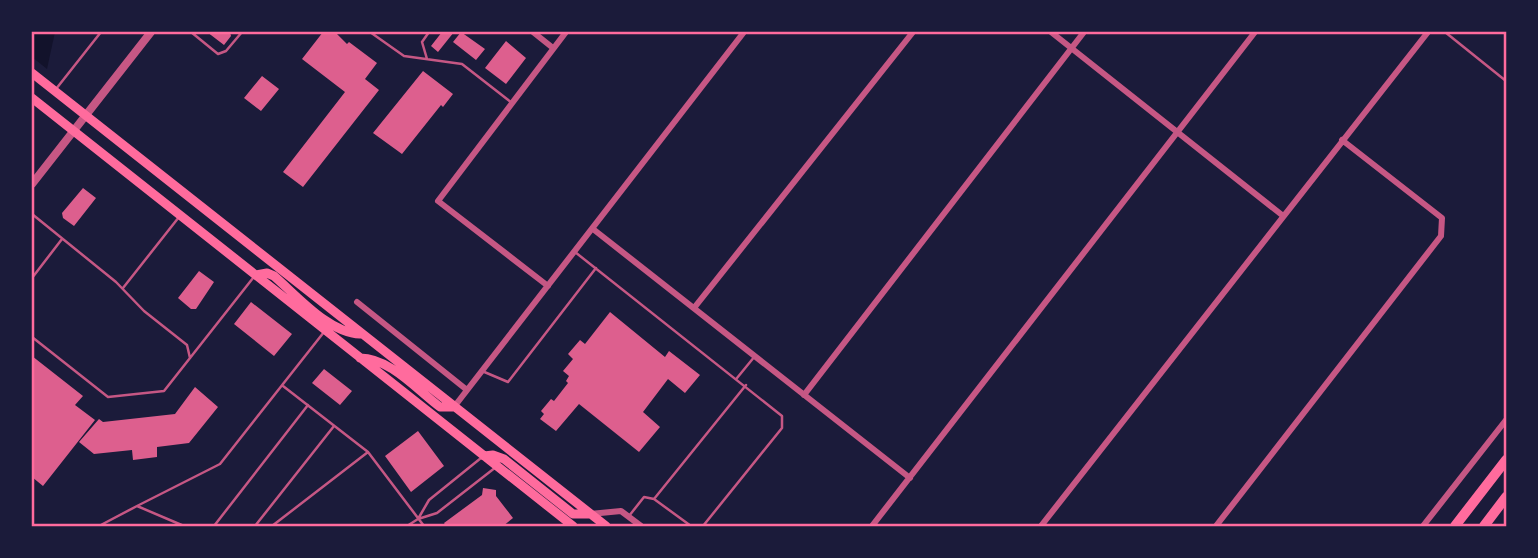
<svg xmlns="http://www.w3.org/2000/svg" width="1538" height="558" font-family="Inter,sans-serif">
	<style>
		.water { fill: #12122b }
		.building { fill: #dd5f8e }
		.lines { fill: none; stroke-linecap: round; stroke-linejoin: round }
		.service { stroke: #c65784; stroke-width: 2.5 }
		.minor { stroke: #c65784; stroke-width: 6 }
		.tertiary { stroke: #c65784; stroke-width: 8 }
		.secondary { stroke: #ff6b9d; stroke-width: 9 }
		.primary { stroke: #ff6b9d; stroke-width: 10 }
		.neatline { fill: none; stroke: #ff6b9d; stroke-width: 2.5 }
	</style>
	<rect width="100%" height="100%" fill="#1b1b3a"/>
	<!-- water -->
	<path class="water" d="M32 32H55L47 69 32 57Z"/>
	<!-- building -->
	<path class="building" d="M207 32H230L231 36 224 45Z
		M323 32H335L347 44 349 42 377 63 365 79 379 90 303 187 283 172 345 92 302 59Z
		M442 32H454L438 52 431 46Z
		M461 32 485 49 476 60 453 42Z
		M506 41 526 58 506 84 485 68Z
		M423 71 453 94 443 107 441 105 402 154 373 133Z
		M262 76 279 89 261 111 244 98Z
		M83 188 96 198 74 226 63 218 62 213Z
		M199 271 214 282 196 309H191L178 298Z
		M251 302 292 334 274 356 234 324Z
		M610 312 665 357 669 351 700 375 685 393 668 379 643 412 660 427 639 452 579 404 556 431 540 419 544 414 541 411 551 399 554 401 568 383 566 381 569 376 563 371 573 359 568 354 580 340 585 344Z
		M32 356 83 396 75 405 95 420 43 486 32 477Z
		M324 369 352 391 340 405 312 383Z
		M195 387 218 407 189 443 157 447V457L133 460 132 450 94 454 79 442 99 419 103 422 175 414Z
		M418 431 444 466 411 492 385 456Z
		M483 488 496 490V496L513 518 503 526H446L444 523 482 495Z"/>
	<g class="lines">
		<!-- service -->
		<path class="service" d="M191 32 218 54 226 51 242 32
			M370 32 404 56 462 64 512 103
			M1445 32 1506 81
			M427 59 422 42 429 32
			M56 89 101 32
			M32 214 116 282 144 311 187 345 190 358
			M575 252 782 416V428L703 526
			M32 278 62 239
			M123 288 179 217
			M32 337 108 397 164 391 253 278
			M482 371 508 382 596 268
			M737 378 755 356
			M283 386 368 452 424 526
			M481 458 429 500 418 519 437 513 496 467
			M654 499 746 385
			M629 516 644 497 654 499 691 526
			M99 526 137 506
			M184 526 137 506 220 464 324 332
			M214 526 308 405
			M255 526 334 426
			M272 526 368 452
			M407 526 418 519"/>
		<!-- minor -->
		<path class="minor" d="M533 32 553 48
			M1051 32 1282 215
			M593 229 910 478
			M548 286 438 201 566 32
			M357 302 467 390
			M694 308 913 32
			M804 395 1084 32
			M454 407 744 32
			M590 514 621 511 641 526
			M872 526 1255 32
			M1041 526 1428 32
			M1216 526 1441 236 1442 218 1342 140
			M1423 526 1506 420"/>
		<!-- tertiary -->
		<path class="tertiary" d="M32 184 151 32"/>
		<!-- secondary -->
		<path class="secondary" d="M32 73 606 526
			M32 98 573 526
			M256 275 267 273 274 276C297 296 329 333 360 334
			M360 358C390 358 417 390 440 407H454
			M484 456 493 455 504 459 573 514H590"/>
		<!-- primary -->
		<path class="primary" d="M1455 526 1506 460
			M1484 526 1506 497"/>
	</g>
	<!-- border -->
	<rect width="1538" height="558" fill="none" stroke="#1b1b3a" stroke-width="66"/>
	<rect x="33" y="33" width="1472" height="492" class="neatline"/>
</svg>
